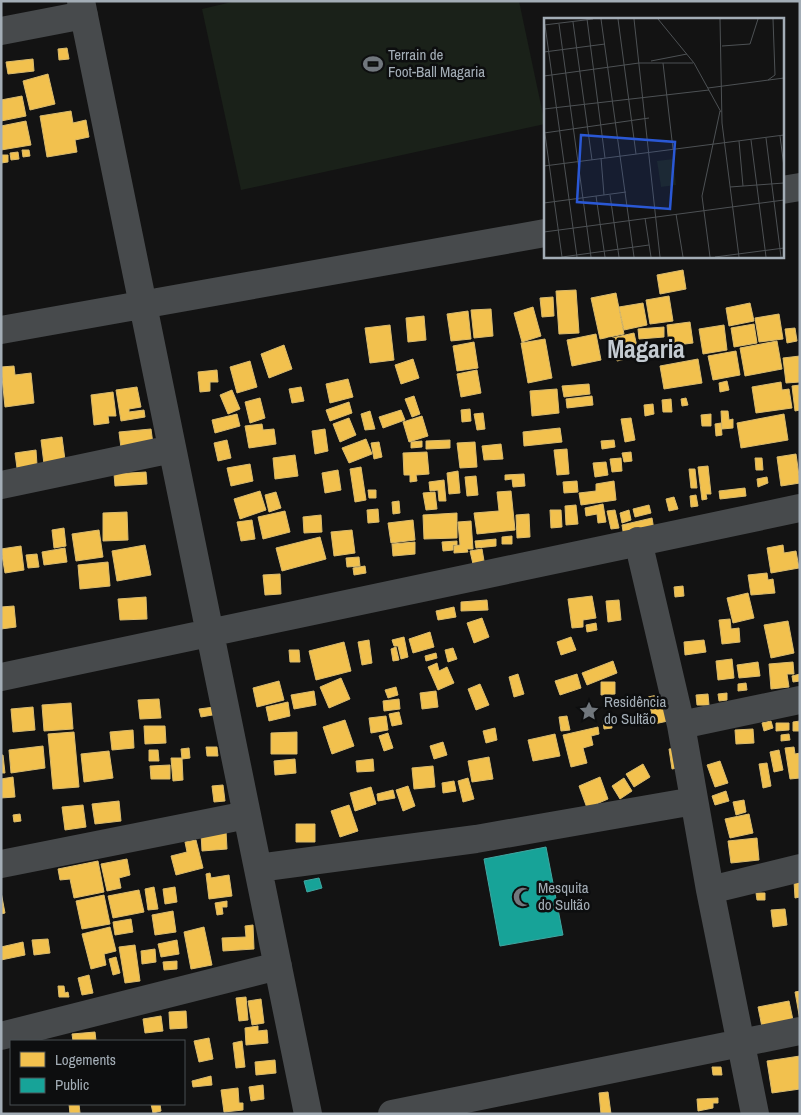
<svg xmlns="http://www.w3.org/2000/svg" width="801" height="1115" font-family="'Archivo Narrow',sans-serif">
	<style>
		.green { fill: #1a2119 }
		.homes { fill: #f2c14e; stroke: #dabb6d }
		.public { fill: #17a398; stroke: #41a6a1 }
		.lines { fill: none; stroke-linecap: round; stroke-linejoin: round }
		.minor { stroke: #474a4c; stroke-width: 28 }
		.labels { text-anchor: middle; stroke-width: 5; stroke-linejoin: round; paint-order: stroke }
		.poi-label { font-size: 15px; fill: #a3adb6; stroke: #0d0e0f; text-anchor: start }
		.town-label { font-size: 25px; font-weight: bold; fill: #c4cbd2; stroke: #0d0e0f }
		.inset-road { fill: none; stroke: #4d5154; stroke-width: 1 }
		.view { fill: #2a58d5; fill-opacity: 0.15; stroke: #2a58d5; stroke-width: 2.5 }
		.inset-edge { fill: none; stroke: #a3adb6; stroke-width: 2.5 }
	</style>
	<rect width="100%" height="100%" fill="#131313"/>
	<!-- green -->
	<path class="green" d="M236 1H519L545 124 241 190 202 9Z"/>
	<!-- homes -->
	<path class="homes" d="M67 48 69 59 59 60 58 49Z
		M33 59 34 71 8 74 6 62Z
		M48 74 55 104 30 110 23 81Z
		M22 96 26 116 1 121V100Z
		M71 111 73 123 86 120 89 137 75 140 77 152 47 157 40 116Z
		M26 121 31 145 1 150V126Z
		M22 150H29L30 156 23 157Z
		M18 152 19 159 11 160 10 153Z
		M1 155H8V162L1 163Z
		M683 270 686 289 660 294 657 275Z
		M576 290 579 333 559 334 556 291Z
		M616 293 624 334 600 339 591 298Z
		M669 296 673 321 650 324 646 300Z
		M553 297 554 316 542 317 540 298Z
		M643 303 647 325 624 330 619 307Z
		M750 303 754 321 729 326 726 308Z
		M533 307 541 336 522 342 514 313Z
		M491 309 493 336 474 338 471 310Z
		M468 311 471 339 451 341 447 314Z
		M779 314 783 339 759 342 755 318Z
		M424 316 426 340 408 342 406 318Z
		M690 322 693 343 669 346 667 325Z
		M754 324 757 343 734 347 731 328Z
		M390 325 394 360 370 363 365 328Z
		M724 325 727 350 703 354 699 329Z
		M664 327V337L639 339 638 329Z
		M795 328 797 341 787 343 785 329Z
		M634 333 639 356 617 361 612 338Z
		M596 334 601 360 572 366 567 340Z
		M545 339 552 378 528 383 521 343Z
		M777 341 782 369 745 376 740 348Z
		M474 342 478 368 457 371 453 346Z
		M284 345 292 369 269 378 261 354Z
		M736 351 740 375 713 380 708 356Z
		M800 356V382L786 383 783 358Z
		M413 359 419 378 401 384 395 365Z
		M698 359 702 383 664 389 660 366Z
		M250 361 257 387 237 393 230 367Z
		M14 366 15 375 31 373 34 403 5 407 1 367Z
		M217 370 218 382H210V391L200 392 198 372Z
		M477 370 481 393 461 397 457 374Z
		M348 379 353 397 330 403 326 384Z
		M727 381 729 390 720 392 719 383Z
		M781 382 782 390 789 389 792 408 756 413 752 387Z
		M589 384 590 394 564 397 562 386Z
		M800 385V410L795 411 792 386Z
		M137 387 141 407 129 409V412L144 410 145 417 121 421 116 390Z
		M301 387 304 401 292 403 289 389Z
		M557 389 559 413 532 416 530 391Z
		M232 390 240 409 228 414 220 395Z
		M113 392 116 416H108L109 423 94 425 91 395Z
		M414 396 420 414 412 417 405 399Z
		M592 396 593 405 567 408 566 399Z
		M260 398 265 418 250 423 245 402Z
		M686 398 688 405 682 406 681 399Z
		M671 399 672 412H663L662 400Z
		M349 402 352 413 330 421 326 410Z
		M653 404 654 414 645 416 644 405Z
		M470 409 471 421 462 422 461 410Z
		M401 410 405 420 383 428 379 417Z
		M370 411 375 429 365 430 361 414Z
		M721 411H728L729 420 733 419V428L722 429Z
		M483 413 485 429 477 430 474 414Z
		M237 414 240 426 215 433 212 420Z
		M711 414V426H702L701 415Z
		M784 414 788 440 741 448 737 423Z
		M422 416 428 436 409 442 403 422Z
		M349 418 356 435 340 442 333 424Z
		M631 418 635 440 625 442 621 419Z
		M721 423 722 435 716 436 715 424Z
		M262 424 263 430 274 429 276 444 249 448 245 426Z
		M560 428 562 442 524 446 523 432Z
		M151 429 153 444 121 448 119 432Z
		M325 429 328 451 315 454 312 431Z
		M62 437 65 460 44 464 41 440Z
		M366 439 372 454 349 463 342 448Z
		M227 440 231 458 218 461 214 443Z
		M450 440V448L426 449V441Z
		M614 440 615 447 602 449 601 441Z
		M422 441V447L411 448V442Z
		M379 442 382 457 374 459 371 443Z
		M475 442 477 467 460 468 457 443Z
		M501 444 503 459 484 460 482 446Z
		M567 449 569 474 557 475 554 450Z
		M36 450 37 465 17 468 15 453Z
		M427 452 429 474 416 475 417 481 410 482V475H404L403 453Z
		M631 452 632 461 624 462 622 453Z
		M796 454 800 483 781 486 777 457Z
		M295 455 298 476 275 479 273 458Z
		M621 458 622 471 612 472 610 459Z
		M755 458H762L763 470H756Z
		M606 462 608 475 595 477 593 463Z
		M250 464 253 481 231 486 227 468Z
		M708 466 711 494H706L707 499 702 500 698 467Z
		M361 467 366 500 355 502 350 469Z
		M689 469H695L697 488H691Z
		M338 470 341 490 325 493 322 473Z
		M458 471 460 493 449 494 447 473Z
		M146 472 147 484 115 486 114 474Z
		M524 474 525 486 513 487 512 479 505 480V475Z
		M476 476 478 495 467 496 465 477Z
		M767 477 768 483 758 487 757 479Z
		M444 480 446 501H439L438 490 430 491 429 482Z
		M577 481 578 492 564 493 563 482Z
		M614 481 616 500 581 505 579 493 596 491V484Z
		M745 488 746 496 720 499 719 491Z
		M368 490H376V498H369Z
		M260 491 266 510 240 519 234 499Z
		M511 491 515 530 477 534 474 513 499 511 497 492Z
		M276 492 281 508 269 512 265 495Z
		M435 492 437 509 426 510 423 493Z
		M696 495 698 506 691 507 690 496Z
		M674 497 678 509 669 511 666 499Z
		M399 501 400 513 393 514 392 502Z
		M603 504 606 522 598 523 597 514 586 516 585 508Z
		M576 505 578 524 566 525 565 506Z
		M649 505 651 513 635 517 633 509Z
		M378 509 379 522 368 523 367 510Z
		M550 510H561L562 527 551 528Z
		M615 510 619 528 611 529 607 511Z
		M629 510 631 520 622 523 620 513Z
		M285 511 290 532 263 539 258 517Z
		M127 512 128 540 103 541V513Z
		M457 513V538L424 539 423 515Z
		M529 514 530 537 517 538 516 515Z
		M321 515 322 532 304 533 303 517Z
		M652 518 654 530 624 537 622 525Z
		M252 520 255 539 241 541 237 522Z
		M413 520 415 540 391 543 388 523Z
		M471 521 473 549H467L468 552 454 553V546L460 545 458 522Z
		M64 528 66 546 54 548 52 530Z
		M99 530 103 557 76 561 72 534Z
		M352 530 355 553 334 556 331 532Z
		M512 536V544H502V537Z
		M320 537 326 559 282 571 276 548Z
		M496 539V546L476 548 475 541Z
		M457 541V545H453V550L443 551 442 542Z
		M415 542V554L393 556 392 544Z
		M145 545 151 575 117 581 112 551Z
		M783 545 784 553 796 551 799 568 771 573 767 548Z
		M21 546 24 570 5 573 1 549Z
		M65 548 67 562 44 565 42 552Z
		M482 549 484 561 473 564 470 551Z
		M37 554 39 567 28 568 26 555Z
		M359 557 360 566 347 567 346 558Z
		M108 562 110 586 80 589 78 565Z
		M365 566 366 573 354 575 353 568Z
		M767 573 768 580 773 579 775 593 751 595 748 575Z
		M280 574 281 594 265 595 263 575Z
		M683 586 684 596 675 597 674 587Z
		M748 593 754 618 733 623 727 598Z
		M592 596 596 618 583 620V627L572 628 568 599Z
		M146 597 147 619 120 620 118 599Z
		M487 600 488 610 461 611V602Z
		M619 600 621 620 608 622 606 601Z
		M14 606 16 627 1 629V607Z
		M454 607 456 617 438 620 436 611Z
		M482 618 489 637 474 643 467 623Z
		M730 619 731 629 739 628 740 642 722 644 719 620Z
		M788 621 794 653 771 658 764 625Z
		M596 623 597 630 587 632 586 625Z
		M430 632 434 647 413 653 409 639Z
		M404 637 408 657 401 659 398 646H394L392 640Z
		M571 637 576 650 561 655 557 642Z
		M369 640 372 663 362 665 358 642Z
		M704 640 706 652 685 655 684 642Z
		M344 642 351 671 316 680 309 651Z
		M396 647 399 660 393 661 391 649Z
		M453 648 457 659 448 662 445 650Z
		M289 650H299L300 662H290Z
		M436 653 437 658 426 661 425 656Z
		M732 659 734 678 718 680 716 661Z
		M613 661 617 673 587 685 582 673Z
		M758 662 760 676 739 678 737 665Z
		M793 662 794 674H787L789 687 771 689 769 664Z
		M437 663 439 671 447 667 454 683 438 690 428 667Z
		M518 674 524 694 514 697 509 677Z
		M577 674 581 688 560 695 555 681Z
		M800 674V681L793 682 792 676Z
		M341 678 350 699 329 708 320 687Z
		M279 681 284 700 257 707 253 688Z
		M601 682H615V694L601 695Z
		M746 683 747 690 738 691V684Z
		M480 684 489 705 476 710 468 689Z
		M396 687 398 695 388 698 385 690Z
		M314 691 316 705 294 709 291 695Z
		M436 691 438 707 422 709 420 693Z
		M727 693V700L719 701 718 694Z
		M662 694 668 721 654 724 648 697Z
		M708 694 709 705H697L696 695Z
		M159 699 161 718 140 719 138 700Z
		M399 699 400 709 384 711 383 701Z
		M288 702 290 716 269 721 266 707Z
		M71 703 73 729 44 731 42 705Z
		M222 706 224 713 201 717 199 709Z
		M33 707 35 730 13 732 11 709Z
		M399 712 402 724 392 726 389 714Z
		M386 716 388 730 371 733 369 718Z
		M567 716 570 730 561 731 559 717Z
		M345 720 354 746 332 754 323 727Z
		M603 720H611L612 728 604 729Z
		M771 721 773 728 764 731 762 723Z
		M800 721V731H793V722Z
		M776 723H789V730L776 731Z
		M144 726H165L166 743 145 744Z
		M598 727 599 734 591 736 593 745 583 748 587 763 571 767 563 735Z
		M495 728 497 740 486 743 483 731Z
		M753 729 754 743 736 744 735 730Z
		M133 730 134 748 112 750 110 732Z
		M74 732 79 787 53 789 48 734Z
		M297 732V754H271V733Z
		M388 733 393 748 384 751 379 736Z
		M555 734 560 756 533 761 528 740Z
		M789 734 790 740 781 741V735Z
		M443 742 447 755 434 759 430 746Z
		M43 746 45 768 11 773 9 750Z
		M206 747H217L218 756H207Z
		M794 747 795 754 800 753V778L790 779 785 748Z
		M189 748 190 758 182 759 181 749Z
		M679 748 682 767 672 769 669 749Z
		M149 750H158L159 761H149Z
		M779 750 783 770 774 772 770 752Z
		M109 751 113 778 84 782 81 754Z
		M1 755H3L5 773H1Z
		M489 757 493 779 472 782 468 761Z
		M171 758H182L183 780 173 781Z
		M295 759 296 773 275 775 274 761Z
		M373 759 374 771 357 772 356 761Z
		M720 761 728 783 715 787 707 765Z
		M767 763 771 786 763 788 759 764Z
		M643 764 650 777 634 787 626 774Z
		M170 765V779H151L150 766Z
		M433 766 435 787 414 789 412 768Z
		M13 777 15 797 1 798V779Z
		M600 777 608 799 587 808 579 786Z
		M468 778 474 799 463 802 458 781Z
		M624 778 632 791 620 799 612 786Z
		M454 781 456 791 443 793 442 783Z
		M223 785 225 801 214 802 212 786Z
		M408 786 415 806 403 811 396 790Z
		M371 787 376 804 355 811 350 793Z
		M393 790 395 798 378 801 377 794Z
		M726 791 729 801 715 805 712 796Z
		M744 800 746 812 736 815 733 802Z
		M119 801 121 821 95 824 92 804Z
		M83 805 86 827 65 830 62 807Z
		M349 805 358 831 340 837 331 811Z
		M20 814 21 821 14 822 13 815Z
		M749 814 753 833 730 838 725 819Z
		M296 824H315V842H296Z
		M226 831 227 849 202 851 201 833Z
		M757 838 759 860 731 863 728 841Z
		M196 840 203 868 176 875 171 856 187 852 185 842Z
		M127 859 130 875 119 878 121 888 107 891 101 864Z
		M98 861 104 892 74 898 70 879 60 880 58 869Z
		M210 873 211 878 229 875 232 896 209 899 206 874Z
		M794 881H800V897L795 898Z
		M154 887 158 909 148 910 145 889Z
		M175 887 177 902 165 904 163 889Z
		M139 890 144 912 113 918 108 896Z
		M1 892 5 913 1 914Z
		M756 893H765V900H757Z
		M104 895 110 924 82 929 76 901Z
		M227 901V907H222L223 914 217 915 215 903Z
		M785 909 787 925 773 927 771 910Z
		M173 911 176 932 155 935 152 915Z
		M131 919 133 932 115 935 113 922Z
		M253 925 254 949 223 951 222 938 246 937 245 926Z
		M110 927 116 951 104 954 106 965 91 969 82 934Z
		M204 927 212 965 191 969 184 932Z
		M48 939 50 953 34 955 32 940Z
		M177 940 179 954 161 957 158 944Z
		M23 942 25 955 1 960V947Z
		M135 945 140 981 125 983 119 947Z
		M155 949 156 962 142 964 141 951Z
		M116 957 120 973 113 975 109 959Z
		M177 961V969L164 970 163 962Z
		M89 975 93 993 82 995 78 978Z
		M58 986H64L65 993 68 992 69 997H59Z
		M800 991V1020L795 992Z
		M246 997 248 1020 239 1021 236 998Z
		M261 999 264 1023 252 1025 248 1001Z
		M789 1001 794 1025 763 1032 758 1007Z
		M186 1011 187 1028 170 1029 169 1012Z
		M161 1016 163 1031 145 1033 143 1019Z
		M258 1026V1031L267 1030 268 1043 246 1045 245 1028Z
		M95 1032 96 1041H73L72 1034Z
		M209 1038 213 1059 199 1062 194 1041Z
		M242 1041 245 1067 236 1068 233 1043Z
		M800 1056V1089L772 1093 767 1061Z
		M275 1060 276 1073 256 1075 255 1062Z
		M712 1067H721L722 1075H713Z
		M211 1076 212 1085 193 1087 192 1081Z
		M263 1085 264 1099 251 1101 249 1087Z
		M238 1088 239 1103H243V1110L224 1112 221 1090Z
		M608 1092 611 1114H601L599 1093Z
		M718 1098V1103H713V1108L698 1111 697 1099Z
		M69 1104H79L80 1113 70 1114Z
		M151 1104H160L161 1111 153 1113Z"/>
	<!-- public -->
	<path class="public" d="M546 847 563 935 500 946 484 859Z
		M319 878 322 888 307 892 304 881Z"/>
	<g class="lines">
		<!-- minor -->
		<path class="minor" d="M81 1 308 1114
			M1 31 84 15
			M782 190 800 187
			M1 330 545 233
			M1 485 172 449
			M638 541 681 725 710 890 755 1114
			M1 677 800 508
			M681 725 800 700
			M1 864 247 815
			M258 868 476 839 694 801
			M710 890 800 868
			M1 1036 278 966
			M392 1114 800 1031"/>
	</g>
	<!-- icons -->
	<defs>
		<symbol id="stadium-bare" viewBox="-9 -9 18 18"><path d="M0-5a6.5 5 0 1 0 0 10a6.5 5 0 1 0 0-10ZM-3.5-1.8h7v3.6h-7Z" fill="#71777d" stroke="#0d0e0f" stroke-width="2.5" paint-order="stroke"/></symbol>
		<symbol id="sight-bare" viewBox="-9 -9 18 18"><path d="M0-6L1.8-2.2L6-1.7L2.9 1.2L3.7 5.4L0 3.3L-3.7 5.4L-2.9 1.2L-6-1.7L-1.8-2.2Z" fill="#71777d" stroke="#0d0e0f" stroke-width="2.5" paint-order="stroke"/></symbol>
		<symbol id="mosque-bare" viewBox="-9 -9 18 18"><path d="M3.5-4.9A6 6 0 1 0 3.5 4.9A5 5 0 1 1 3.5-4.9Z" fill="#71777d" stroke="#0d0e0f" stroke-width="2.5" paint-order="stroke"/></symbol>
	</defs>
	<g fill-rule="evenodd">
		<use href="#stadium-bare" x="359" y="50" width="28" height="28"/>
		<use href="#sight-bare" x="575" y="697" width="28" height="28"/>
		<use href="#mosque-bare" x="509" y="883" width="28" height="28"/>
	</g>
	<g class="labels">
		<!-- poi labels -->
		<g class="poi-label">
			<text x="388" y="60">Terrain de<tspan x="388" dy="17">Foot-Ball Magaria</tspan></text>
			<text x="604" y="707">Residência<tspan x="604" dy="17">do Sultão</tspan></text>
			<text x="538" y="893">Mesquita<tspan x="538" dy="17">do Sultão</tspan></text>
		</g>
		<!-- town labels -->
		<g class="town-label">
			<text x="646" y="358">Magaria</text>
		</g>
	</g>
	<!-- overview -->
	<g transform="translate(544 18)">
		<rect width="240" height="240" fill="#131313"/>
		<path d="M129 141 132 167 117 169 113 143Z" fill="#1a2119"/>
		<path class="inset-road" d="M43 1 61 140M57 1 90 239M74 1 92 136M90 1 116 239M114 1 150 45 177 94M176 1 178 105 195 239M29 4 48 142M15 6 47 239M0 7 49 1M1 7 33 239M178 28 206 26 214 1M0 34 61 26M107 43 143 36M119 45 129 131M0 58 95 45H149M224 62 231 57 229 1M164 70 240 60M0 91 165 72M0 109 18 239M0 115 105 100M236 118 240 149M222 120 237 239M207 122 222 239M195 123 199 168M57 140 60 177M0 148 240 117M186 169 240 165M66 177 75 239M52 178 61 239M0 185 82 174M132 196 139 239M101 200 107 239M0 214 240 182M18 239 105 227M166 239 158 178 176 93M171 239 240 230"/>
		<path class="view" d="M37 117 131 124 126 191 33 184Z"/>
		<rect width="240" height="240" class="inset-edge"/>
	</g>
	<!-- border -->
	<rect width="801" height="1115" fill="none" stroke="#a3adb6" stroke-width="5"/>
	<!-- legend -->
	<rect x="10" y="1040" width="175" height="65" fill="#0d0e0f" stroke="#494e52"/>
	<rect x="20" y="1052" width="25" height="15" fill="#f2c14e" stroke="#494e52"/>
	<text x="55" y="1065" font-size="15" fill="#a3adb6">Logements</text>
	<rect x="20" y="1078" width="25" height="15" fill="#17a398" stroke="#494e52"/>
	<text x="55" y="1090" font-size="15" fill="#a3adb6">Public</text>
</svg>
